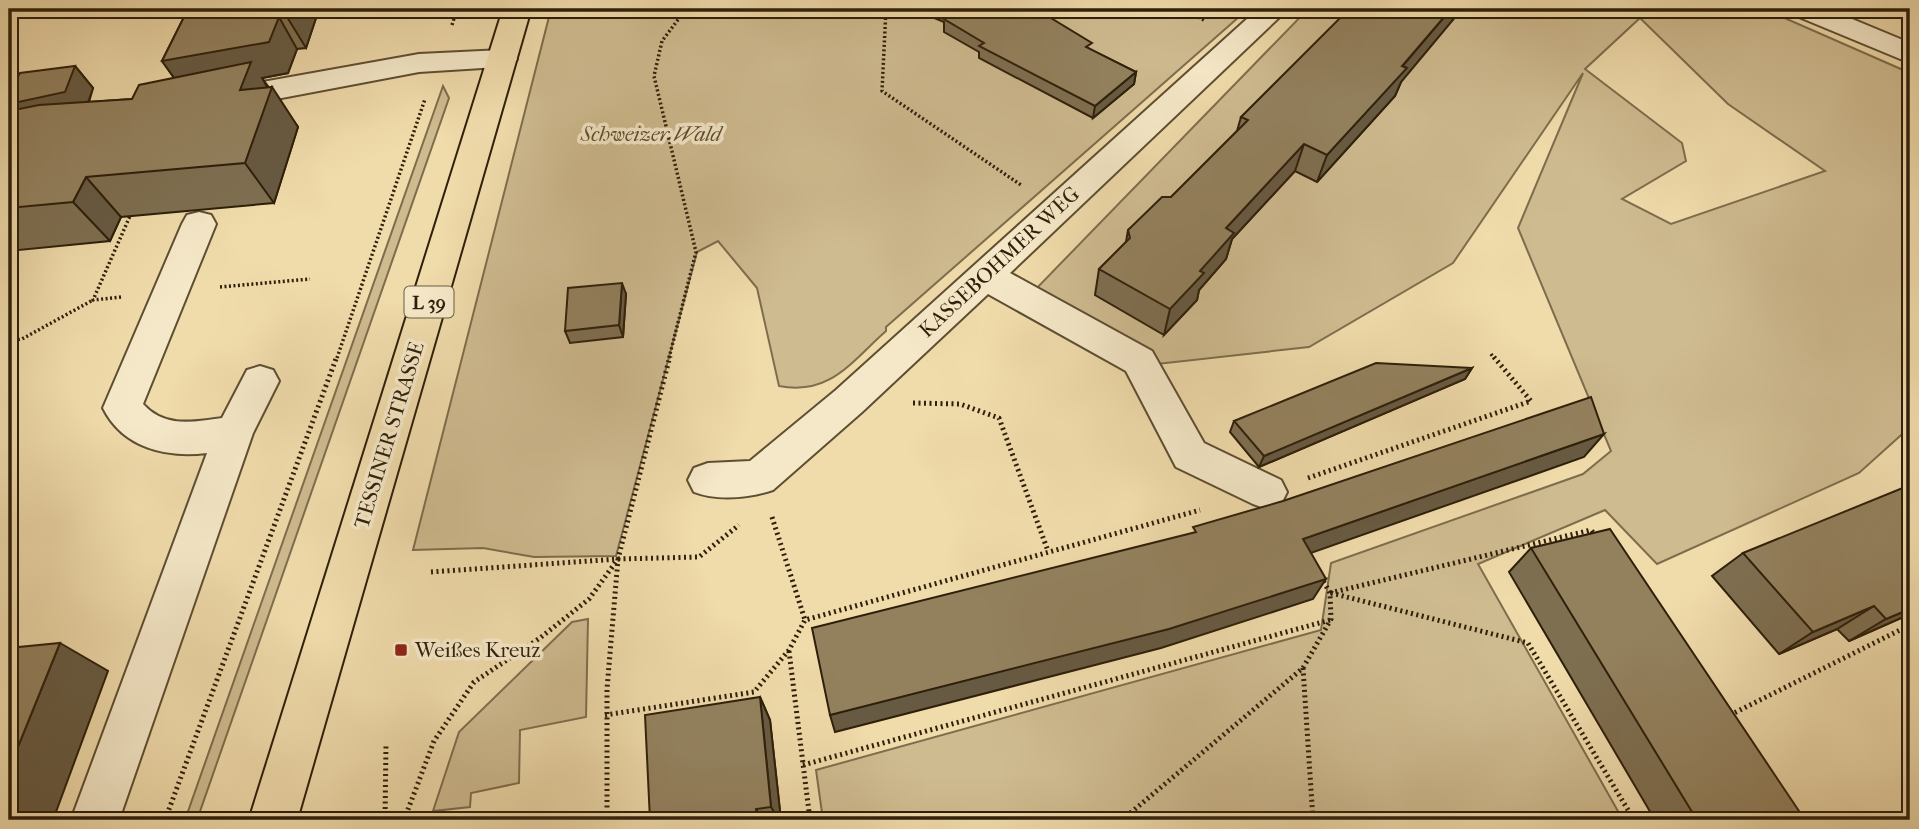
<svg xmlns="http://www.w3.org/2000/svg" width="1919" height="829" font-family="'IM FELL French Canon',serif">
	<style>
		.green { fill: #cfbb90; stroke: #7e6d4d; stroke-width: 2; fill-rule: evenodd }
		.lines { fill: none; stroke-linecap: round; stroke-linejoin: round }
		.minor-casing { stroke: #5e4e32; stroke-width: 4 }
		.major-casing { stroke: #2e1f0a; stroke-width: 4 }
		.path-far1 { stroke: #2e1f0a; stroke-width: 3.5; stroke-dasharray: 2 2.5; stroke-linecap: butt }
		.path { stroke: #2e1f0a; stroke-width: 5; stroke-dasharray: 2 3.5; stroke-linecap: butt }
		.minor { fill: #f5e8c8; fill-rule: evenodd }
		.major { fill: #f0dbab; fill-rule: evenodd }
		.wall { fill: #7e6f51; stroke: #2e1f0a; stroke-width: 2 }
		.shaded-wall { fill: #675a42; stroke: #2e1f0a; stroke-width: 2 }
		.building { fill: #93815e; stroke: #2e1f0a; stroke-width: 2 }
		.poi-dot { fill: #8f2418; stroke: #f5e8c8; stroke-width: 2.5 }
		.labels { text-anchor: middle; stroke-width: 7; stroke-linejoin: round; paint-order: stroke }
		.shield { fill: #f5e8c8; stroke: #6a5b43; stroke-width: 2 }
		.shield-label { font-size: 19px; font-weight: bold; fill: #2e1f0a }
		.park-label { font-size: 21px; font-style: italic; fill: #5e4e32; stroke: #f5e8c8 }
		.street-label { font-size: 21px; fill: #2e1f0a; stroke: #f5e8c8 }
		.poi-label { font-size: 21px; fill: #2e1f0a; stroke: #f5e8c8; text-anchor: start }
	</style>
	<rect width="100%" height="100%" fill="#f0dbab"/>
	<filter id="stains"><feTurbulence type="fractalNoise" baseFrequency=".00286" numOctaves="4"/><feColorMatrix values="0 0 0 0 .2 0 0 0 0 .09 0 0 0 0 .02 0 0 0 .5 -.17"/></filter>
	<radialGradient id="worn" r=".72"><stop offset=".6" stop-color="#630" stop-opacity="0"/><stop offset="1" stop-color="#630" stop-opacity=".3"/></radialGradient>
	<!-- green -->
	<path class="green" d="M551 9H1248L886 327V331C851 362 830 396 779 386L757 288 718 241 697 252 616 556 534 557 483 548 413 550Z
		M1308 9H1764L1910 73V427L1859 473 1657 564 1605 510 1478 564 1623 820H823L816 770 1321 630 1331 563 1583 474 1611 451 1518 228 1583 73 1453 263 1309 347 1157 364 1031 294ZM1640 18 1728 104 1825 171 1671 224 1622 199 1686 161 1682 143 1585 69Z
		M443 86 449 98 197 820H185Z
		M588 619 586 717 520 730 519 783 471 793 470 807 433 811 459 732 572 622Z"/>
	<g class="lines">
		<defs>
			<path id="minor" d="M1258 9H1288L1010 273 1152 351 1204 443 1281 480 1287 492 1281 504 1267 509 1253 504 1176 467 1126 371 988 294 862 412 773 490C750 498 717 501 694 492L688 480 694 468 708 463 750 461 836 390Z
				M1790 9H1828L1910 43V63L1794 15Z
				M502 50 512 52 517 59 512 66 419 72 223 109 212 106 208 99 212 92 223 89 419 54Z
				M199 212 211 215 216 224 143 404C165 428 192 422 222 418L247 370 260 366 273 370 279 381 253 433 119 820H71L207 453C166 458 123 448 103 408L182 224 187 215Z"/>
			<path id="major" d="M503 9H531L297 820H249Z"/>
		</defs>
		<!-- minor casing -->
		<use href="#minor" class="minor-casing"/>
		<!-- major casing -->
		<use href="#major" class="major-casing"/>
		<!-- path-far1 -->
		<path class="path-far1" d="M886 9 882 91 1021 185
			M1182 9 1206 21
			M452 25 457 9
			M220 287 310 279
			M121 297 93 300 130 216
			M9 341 22 339 93 300
			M1491 354 1494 358
			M337 358 425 99
			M669 358 696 252 654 76 662 41 686 9"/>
		<!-- path -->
		<path class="path" d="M913 403 960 404 999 418 1048 551
			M1308 478 1531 401 1493 356
			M772 517 805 620
			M618 559 699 557 739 525
			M431 572 618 559 607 689V820
			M1330 593 1591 530 1595 535
			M1331 593 1528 643 1634 820
			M789 651 810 820
			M1303 668 1313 820
			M605 715 754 692 789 650 805 620 1200 510
			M1730 715 1910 625
			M803 765 1330 620
			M165 820 337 356
			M385 820 386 744
			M404 820 434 741 474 682 540 638 589 599 618 559 670 356
			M1122 820 1303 668 1331 619 1330 593 1321 577"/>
		<!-- minor -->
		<use href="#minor" class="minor"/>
		<!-- major -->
		<use href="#major" class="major"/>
	</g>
	<!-- wall -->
	<path class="wall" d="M188 9H319L306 48 297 49 288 73 262 78 298 127 274 203 121 217 110 241 9 251V92L75 66 93 88 89 102 132 99 174 78 162 61Z
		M913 9H1036L1091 50 1136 72 1134 84 1093 118 979 58V52L944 32V22Z
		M1401 82 1395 96 1317 182 1295 171 1232 239 1226 259 1199 290 1197 300 1164 335 1095 295 1099 269 1126 242 1128 230 1171 197 1237 131 1241 117Z
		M626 294 623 337 570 343 565 331Z
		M1472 368 1465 379 1259 467 1230 432 1234 421Z
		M1531 548 1805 820H1655L1509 572Z
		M1743 553 1910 614 1849 641 1837 629 1779 654 1712 576Z
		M760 697 770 720 781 820H650Z"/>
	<!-- shaded-wall -->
	<path class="shaded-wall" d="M290 9H319L306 48 287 17Z
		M1451 9H1462L1401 82 1395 96 1317 182 1327 155Z
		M279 17 297 49 288 73 262 78 270 92 272 87 298 127 274 203 245 163 185 93 162 61Z
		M75 66 93 88 84 114 9 115V104Z
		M1136 72 1134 84 1093 118 1095 106Z
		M1304 144 1295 171 1232 239 1226 259 1199 290 1197 300 1164 335 1170 309 1200 271 1226 228Z
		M86 177 121 217 110 241 73 202Z
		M622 283 626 294 623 337 619 325Z
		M1472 368 1465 379 1259 467 1264 456Z
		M1604 434 1584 457 1291 560 1303 539Z
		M1326 579 1313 599 1161 648 835 732 830 715Z
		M1874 606 1837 629 1779 654 1813 632Z
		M1910 609V614L1849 641 1886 619Z
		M60 643 108 671 53 820H9V769Z
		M760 697 770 720 781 820H779L771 807Z
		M756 809 763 820H757Z"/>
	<!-- building -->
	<path class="building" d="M188 9H290L287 17H279L269 42 162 61Z
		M941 9H1036L1092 43 1086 47 1136 72 1095 106 979 46 984 43 944 19 953 14Z
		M1349 9H1451L1402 66 1407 68 1327 155 1304 144 1226 228 1234 233 1200 271 1204 273 1170 309 1099 269 1130 238 1128 230 1162 197H1171L1248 120 1241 117Z
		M251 62 240 90 272 87 245 163 86 177 73 202 9 208V111L39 105 132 99 139 85Z
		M75 66 65 92 9 104V92L20 73Z
		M622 283 619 325 565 331 568 288Z
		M1376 363 1472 368 1264 456 1234 421Z
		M1591 397 1604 434 1303 539 1326 579 1169 629 830 715 812 628 1196 532 1193 527 1283 501Z
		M1910 485V609L1886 619 1874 606 1813 632 1743 553Z
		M1610 529 1805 820H1697L1531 548Z
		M60 643 9 769V648Z
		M760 697 771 807 756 809 757 820H650L645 715Z"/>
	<!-- markers -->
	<rect class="poi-dot" x="394" y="643" width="14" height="14" rx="3.5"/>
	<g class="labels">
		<!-- shield labels -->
		<rect class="shield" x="404.5" y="286.5" width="49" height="31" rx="5"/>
		<g class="shield-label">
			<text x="429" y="309">L 39</text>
		</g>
		<!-- park labels -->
		<g class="park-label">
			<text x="651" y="141">Schweizer Wald</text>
		</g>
		<!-- street labels -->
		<g class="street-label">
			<text transform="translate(999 262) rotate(-43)" y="7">KASSEBOHMER WEG</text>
			<text transform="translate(389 435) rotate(-73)" y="7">TESSINER STRASSE</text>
		</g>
		<!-- poi labels -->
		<g class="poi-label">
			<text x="415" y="657">Weißes Kreuz</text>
		</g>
	</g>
	<!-- margin -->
	<rect width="1919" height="829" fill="none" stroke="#f0dbab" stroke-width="35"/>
	<rect x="10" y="10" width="1898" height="808" fill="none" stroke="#2e1f0a" stroke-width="3.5"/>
	<rect x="18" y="18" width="1884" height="794" fill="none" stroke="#2e1f0a" stroke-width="2"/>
	<rect width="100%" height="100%" filter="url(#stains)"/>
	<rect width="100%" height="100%" fill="url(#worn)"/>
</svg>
